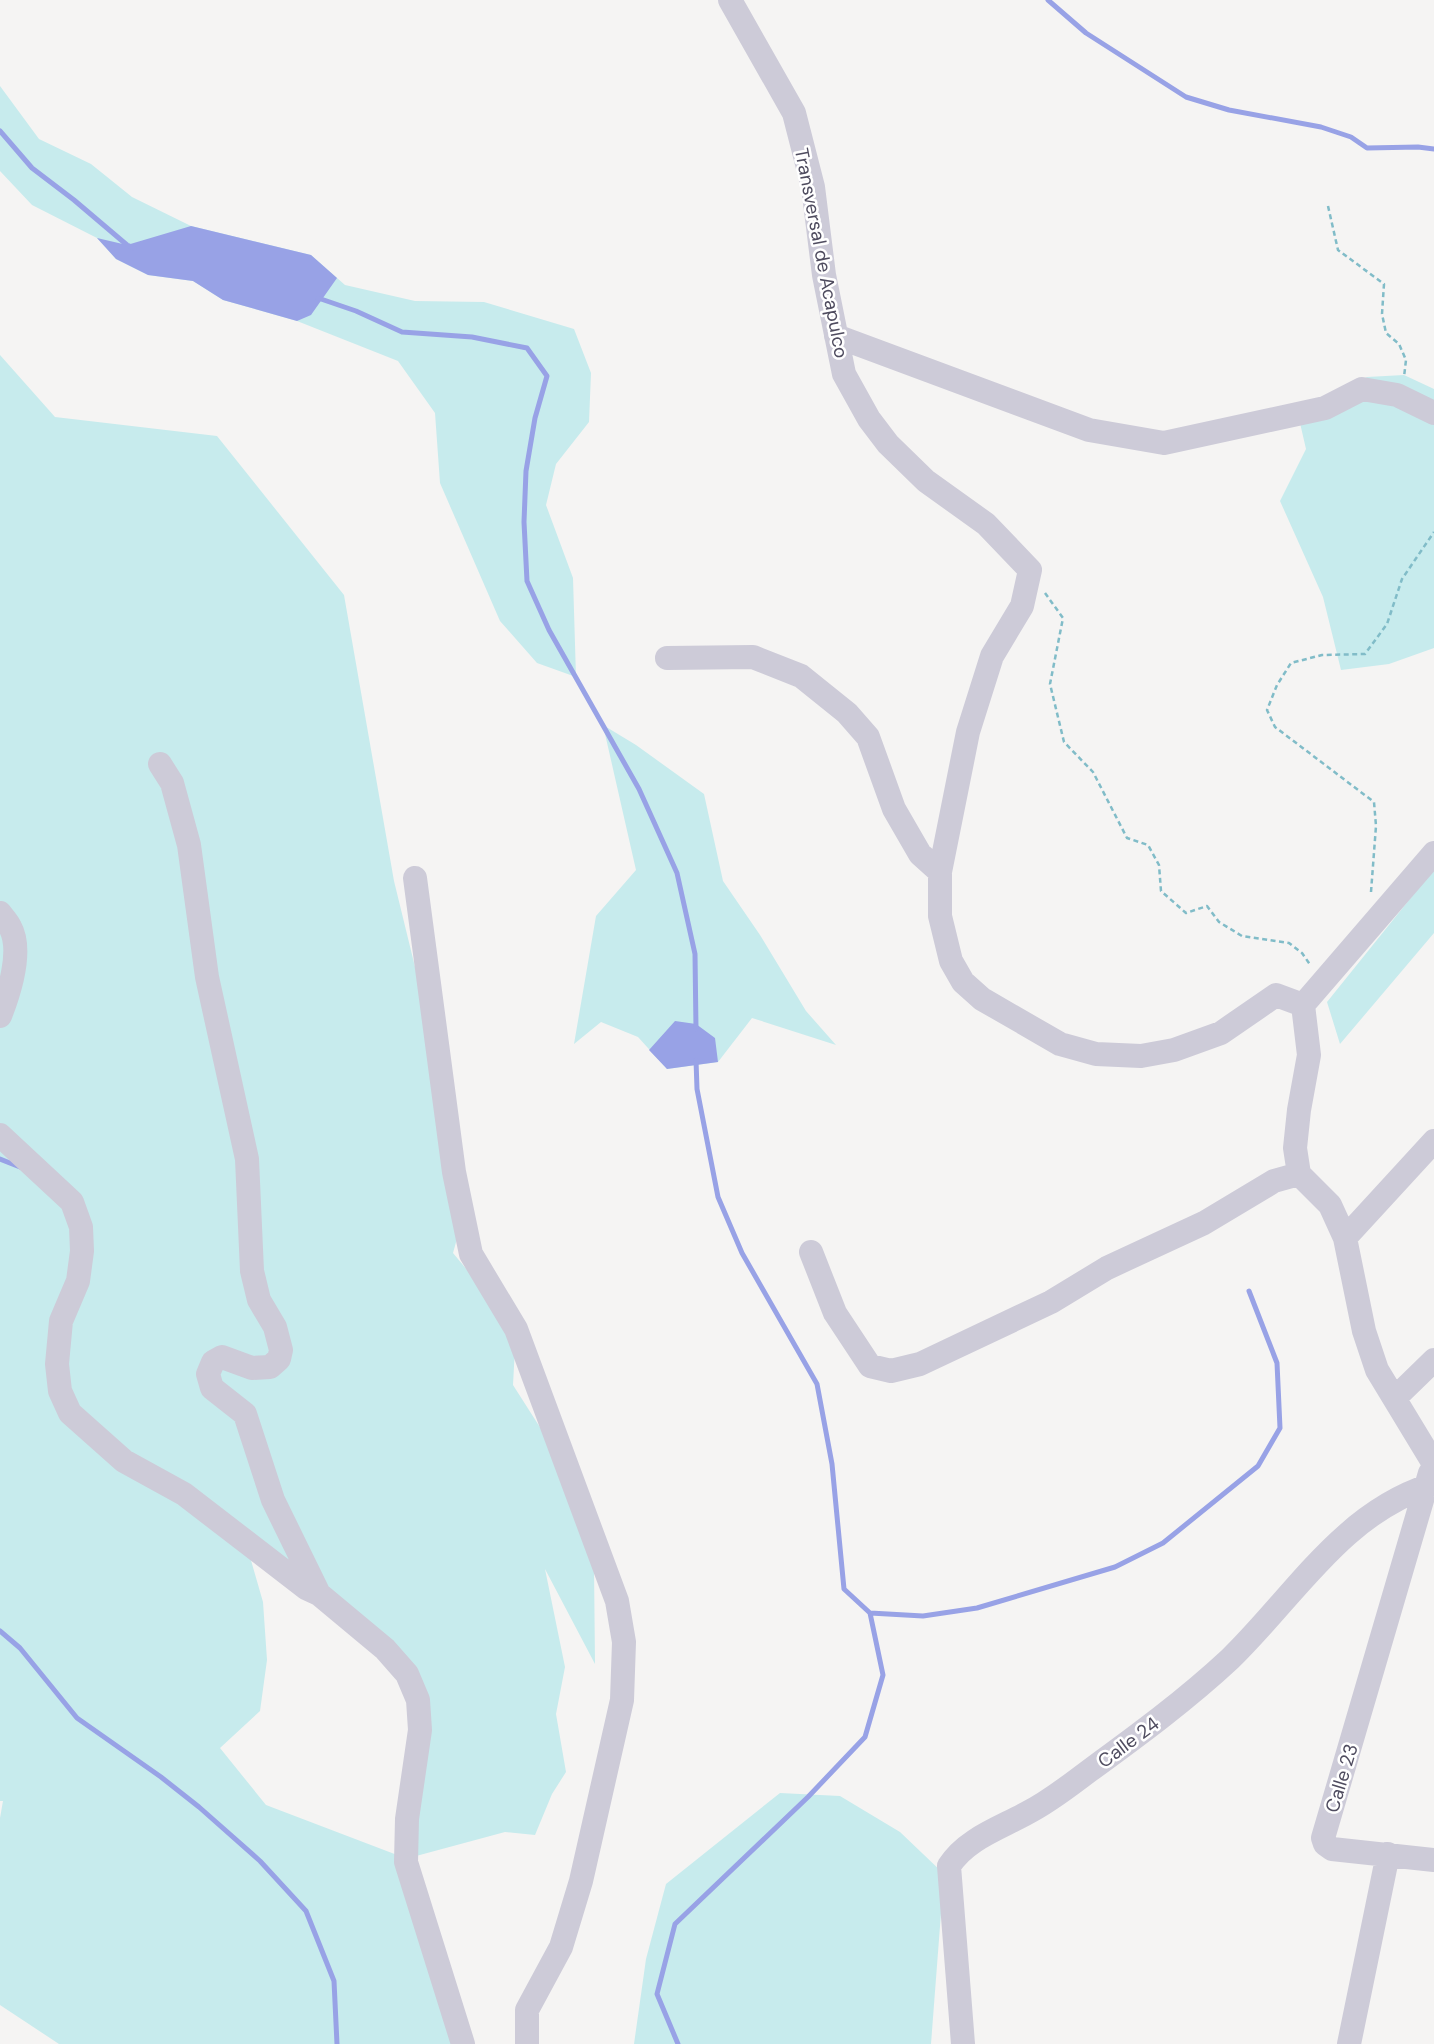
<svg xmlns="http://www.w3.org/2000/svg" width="1434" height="2044" font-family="'DM Sans',sans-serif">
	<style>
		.green { fill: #c7ebed; fill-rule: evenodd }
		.water { fill: #98a2e6 }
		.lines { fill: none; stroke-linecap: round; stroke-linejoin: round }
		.stream { stroke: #98a2e6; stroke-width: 5 }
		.path { stroke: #81bcc8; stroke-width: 2.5; stroke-dasharray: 5 3.5; stroke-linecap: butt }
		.minor { stroke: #cdcbd8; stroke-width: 24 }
		.labels { text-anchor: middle; stroke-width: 5; stroke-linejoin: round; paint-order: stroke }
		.street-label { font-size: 19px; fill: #4f4c5f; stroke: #fff }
	</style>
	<rect width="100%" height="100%" fill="#f5f4f3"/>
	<!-- green -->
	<path class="green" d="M0 86 39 139 91 164 132 197 191 226 311 255 345 285 415 301 484 302 574 329 591 373 589 422 556 464 546 505 573 578 576 677 537 663 500 621 440 483 435 413 398 361 297 321 223 300 193 281 148 275 116 259 97 238 32 205 0 171Z
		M0 355 55 417 217 436 344 595 394 881 470 1192 453 1253 516 1329 513 1385 543 1432 594 1567 595 1664 545 1569 565 1667 556 1714 566 1772 552 1794 535 1835 505 1832 405 1859 463 2044H59L0 2005V1818L3 1801H0ZM244 1536 407 1674 420 1730 405 1858 266 1805 220 1748 260 1711 267 1660 263 1602Z
		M1404 375 1434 389V648L1389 664 1341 670 1323 597 1280 501 1306 449 1297 410 1367 377Z
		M603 725 636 745 704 794 723 881 760 935 806 1011 836 1045 752 1018 718 1062 667 1069 638 1037 601 1022 574 1044 596 916 636 870Z
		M1434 869V933L1340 1044 1327 1002Z
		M780 1793 840 1796 900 1832 944 1874 931 2044H634L646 1959 666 1884Z"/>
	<!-- water -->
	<path class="water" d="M191 226 311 255 337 278 311 315 297 321 223 300 193 281 148 275 116 259 97 238 127 245Z
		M675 1021 696 1024 715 1038 718 1062 667 1069 649 1050Z"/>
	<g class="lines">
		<!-- stream -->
		<path class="stream" d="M1048 0 1086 33 1186 97 1229 110 1321 127 1351 137 1367 148 1418 147 1434 149
			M0 131 32 168 74 200 127 245 134 248
			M318 298 356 311 402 332 472 337 527 348 547 376 535 418 526 471 524 522 527 581 549 630 639 789 677 873 695 954 696 1029
			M0 1159 20 1167
			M870 1613 923 1616 977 1608 1115 1567 1163 1543 1258 1466 1280 1428 1277 1363 1249 1291
			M0 1631 20 1648 77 1718 161 1777 199 1807 260 1861 306 1911 334 1981 337 2044
			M678 2044 657 1994 675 1924 808 1797 865 1737 883 1675 870 1613 844 1589 832 1464 817 1384 742 1253 718 1197 697 1089 696 1060"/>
		<!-- path -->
		<path class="path" d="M1328 206 1338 250 1384 284 1382 314 1386 333 1399 344 1406 360 1404 377
			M1045 593 1063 618 1050 684 1064 742 1093 772 1127 838 1148 845 1159 865 1161 891 1186 913 1207 906 1219 922 1242 936 1289 943 1302 953 1311 966
			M1371 892 1376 826 1374 802 1275 727 1267 710 1277 685 1291 663 1322 655 1365 654 1387 624 1402 579 1434 532"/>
		<!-- minor -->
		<path class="minor" d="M730 0 794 113 813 187 824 275 844 374 869 419 888 444 926 481 986 524 1030 570 1022 606 992 656 968 732 940 872V916L951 961 963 982 982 999 1060 1044 1096 1054 1141 1056 1174 1050 1221 1033 1276 995 1303 1005 1309 1055 1299 1110 1295 1148 1299 1174 1330 1205 1345 1238 1364 1331 1377 1370 1434 1464
			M836 336 1089 430 1164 443 1325 408 1362 389 1397 395 1434 413
			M667 658 753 657 801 676 847 713 868 737 894 809 920 854 940 872
			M160 764 172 783 189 845 207 977 247 1159 252 1271 259 1300 275 1327 281 1350 279 1359 270 1367 252 1368 222 1357 213 1362 208 1374 212 1388 245 1414 273 1500 319 1594
			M415 878 454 1172 471 1254 516 1329 617 1601 624 1642 622 1700 581 1881 561 1947 527 2010V2044
			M0 913C3 917 8 922 10 927 23 950 9 993 0 1016
			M1303 1005 1434 853
			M0 1135 72 1202 81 1227 82 1251 78 1281 61 1321 57 1364 60 1391 70 1413 124 1461 184 1494 306 1588 319 1594 385 1649 407 1674 418 1700 420 1730 407 1819 406 1862 463 2044
			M1345 1238 1434 1141
			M811 1252 835 1313 870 1366 891 1371 920 1364 1051 1302 1107 1268 1204 1223 1274 1181 1299 1174
			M1395 1398 1434 1360
			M1430 1473 1323 1838 1325 1844 1332 1849 1434 1860
			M963 2044 949 1866C966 1839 1000 1828 1027 1813 1049 1802 1069 1786 1089 1771 1137 1736 1186 1700 1230 1659 1293 1598 1341 1515 1428 1486
			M1349 2044 1388 1854"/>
	</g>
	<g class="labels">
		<!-- street labels -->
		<g class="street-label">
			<text transform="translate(822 253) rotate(79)" y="7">Transversal de Acapulco</text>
			<text transform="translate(1128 1742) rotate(-37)" y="7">Calle 24</text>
			<text transform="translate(1341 1778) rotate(-73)" y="7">Calle 23</text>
		</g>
	</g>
</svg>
